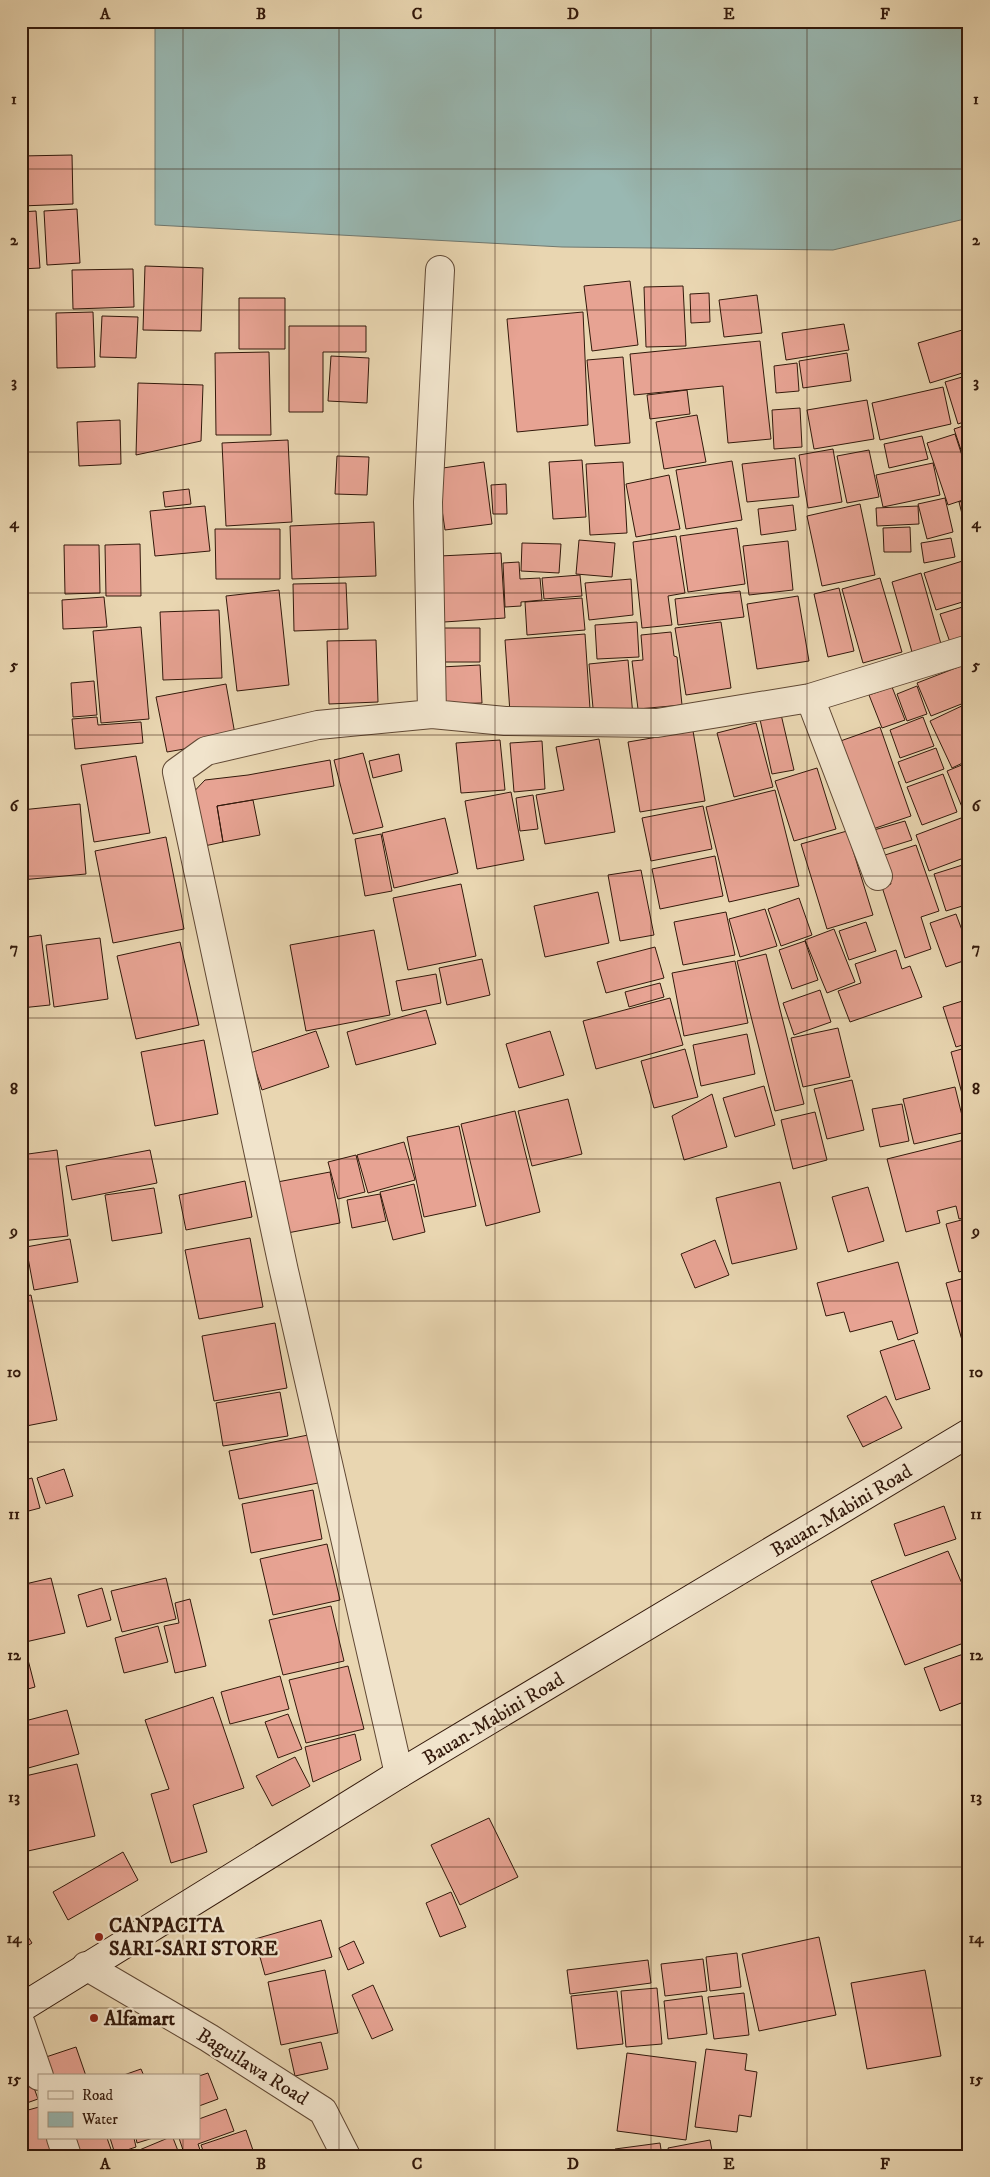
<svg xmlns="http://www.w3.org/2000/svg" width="990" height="2177" font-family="'IM FELL DW Pica',serif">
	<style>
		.water { fill: #99b8b2; stroke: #70786f }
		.building { fill: #e7a393; stroke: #33190b }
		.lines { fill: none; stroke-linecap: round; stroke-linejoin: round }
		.minor-casing { stroke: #604834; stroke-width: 30 }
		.tertiary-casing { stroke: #604834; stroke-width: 30 }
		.secondary-casing { stroke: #33190b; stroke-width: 30 }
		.minor { stroke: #f1e4cc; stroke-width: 28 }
		.tertiary { stroke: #f1e4cc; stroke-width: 28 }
		.secondary { stroke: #f1e4cc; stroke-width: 28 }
		.grid { fill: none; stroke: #33190b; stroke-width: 1; stroke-opacity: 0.55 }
		.poi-dot { fill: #8f2418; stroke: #f1e4cc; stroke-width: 2 }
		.labels { text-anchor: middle; stroke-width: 4.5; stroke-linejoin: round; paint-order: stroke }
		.street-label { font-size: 20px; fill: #33190b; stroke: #f1e4cc }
		.poi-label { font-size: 20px; font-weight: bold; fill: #33190b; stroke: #f1e4cc; text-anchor: start }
		.neatline { fill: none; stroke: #33190b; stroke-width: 2 }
		.grid-label { font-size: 16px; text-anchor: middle; font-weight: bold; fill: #33190b }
	</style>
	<rect width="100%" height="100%" fill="#e9d6b1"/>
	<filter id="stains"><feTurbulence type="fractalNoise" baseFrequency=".004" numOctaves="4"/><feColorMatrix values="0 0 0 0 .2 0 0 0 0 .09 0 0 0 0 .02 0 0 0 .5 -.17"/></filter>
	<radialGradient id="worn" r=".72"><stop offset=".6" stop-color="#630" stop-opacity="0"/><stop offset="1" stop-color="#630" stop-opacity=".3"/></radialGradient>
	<!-- water -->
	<path class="water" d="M155 21H969V218L833 250 562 247 155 225Z"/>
	<!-- building -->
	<path class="building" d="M72 155 73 204 21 206V156Z
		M77 209 80 263 47 265 44 211Z
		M36 211 40 268 21 269V212Z
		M145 266 203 268 201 331 143 330Z
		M133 269 134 307 73 309 72 270Z
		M630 281 638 345 592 351 584 286Z
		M683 286 686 346 646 347 644 287Z
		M709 293 710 322 691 323 690 294Z
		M757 295 762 333 724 337 719 300Z
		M239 298H285V349H239Z
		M93 312 95 367 57 368 56 313Z
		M583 312 588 425 517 432 507 319Z
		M102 316 138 317 136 358 100 357Z
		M844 324 849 350 786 360 782 333Z
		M289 326H366V352H323V412H289Z
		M969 328V371L930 383 918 343Z
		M760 341 771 439 728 443 723 386 634 395 630 354Z
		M269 352 271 435H216L215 353Z
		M847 353 851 381 803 388 799 361Z
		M331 356 369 358 367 403 328 401Z
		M623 357 630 443 595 446 587 360Z
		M797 363 799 391 776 393 774 366Z
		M969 375V420L958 424 945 382Z
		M138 383 203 385 201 441 136 455Z
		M943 387 951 424 880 440 872 403Z
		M687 390 690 414 650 419 647 395Z
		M867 400 874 439 814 449 807 410Z
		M800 408 802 447 774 449 772 410Z
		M697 415 706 462 664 469 656 422Z
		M120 420 121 464 79 466 77 422Z
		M969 424V458L964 459 954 429Z
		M955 434 969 477V498L948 505 927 443Z
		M922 436 928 459 889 468 884 444Z
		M288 440 292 522 226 526 222 443Z
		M833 449 842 502 808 508 799 455Z
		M869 450 879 497 847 503 837 456Z
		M337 456 369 457 367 495 335 494Z
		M795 458 799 497 747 502 742 464Z
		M582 460 586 517 553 519 549 462Z
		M732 461 742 520 686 529 676 470Z
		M484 462 492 524 445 530 436 469Z
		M623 462 627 533 590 535 586 464Z
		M933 463 940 495 883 507 876 475Z
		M669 475 680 529 636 537 626 484Z
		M506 484 507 514H493L491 485Z
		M189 489 191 504 165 507 163 492Z
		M945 498 953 532 927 539 918 504Z
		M969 500V530H966L959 502Z
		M860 504 875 575 822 586 807 516Z
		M793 505 796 530 761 535 758 509Z
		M205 506 210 551 155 556 150 511Z
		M918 506 919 524 877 526 876 508Z
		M374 522 376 576 292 579 290 526Z
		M910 527 911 552H884L883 528Z
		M737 528 745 584 688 592 680 536Z
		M215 529H280V579H216Z
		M676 536 685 593 668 596 672 625 642 628 633 542Z
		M951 538 955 557 924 563 921 543Z
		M579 540 615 543 612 577 576 574Z
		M788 541 793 590 749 595 743 546Z
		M522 543 561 544 559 573 521 571Z
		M140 544 141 596H106L105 545Z
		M64 545H99L100 593 65 594Z
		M501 553 505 618 444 622 440 556Z
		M969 559V600L936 610 924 573Z
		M519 562 520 579 540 578 542 600 521 602V606L505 607 503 563Z
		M921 573 941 644 912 652 892 582Z
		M580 575 582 596 544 599 542 578Z
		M880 578 902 652 863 663 842 589Z
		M631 579 633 615 589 620 585 583Z
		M346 583 348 629 294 631 293 584Z
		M839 588 854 651 828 657 814 594Z
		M279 590 289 685 237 691 226 596Z
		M740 591 744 617 678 625 675 599Z
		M798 596 809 661 757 669 747 604Z
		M104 597 107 627 63 629 62 600Z
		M582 598 585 630 527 635 525 602Z
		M969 605V643L952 648 940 614Z
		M219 610 222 678 163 680 160 612Z
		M637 622 639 657 597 659 595 625Z
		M721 622 731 688 686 695 675 628Z
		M141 627 149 719 101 723 93 631Z
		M438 628H480V662H438Z
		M671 632 674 656 677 657 682 705 638 709 632 661 643 660 641 635Z
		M585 634 590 709 510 713 505 640Z
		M376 640 378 702 329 704 327 641Z
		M628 660 633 716 594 719 589 664Z
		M480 665 482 703 443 704 441 667Z
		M961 666 969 686V701L931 716 917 683Z
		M94 681 97 715 73 717 71 683Z
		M226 684 236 740 167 752 156 697Z
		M917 686 927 714 907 721 897 694Z
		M892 687 905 720 882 728 869 695Z
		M968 703 969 760 952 768 930 721Z
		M780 710 794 770 772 774 759 715Z
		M97 717 98 725 141 722 143 743 75 749 72 719Z
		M923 717 934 746 900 758 890 730Z
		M756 723 773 787 734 797 717 733Z
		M880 727 911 816 864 832 832 744Z
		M693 731 705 801 640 812 628 742Z
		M599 739 615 832 545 844 536 795 564 790 556 747Z
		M500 740 505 790 461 793 456 743Z
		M542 741 545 789 514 792 510 743Z
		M936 748 944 769 906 783 898 762Z
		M363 753 383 827 353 834 334 760Z
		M399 754 402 771 373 778 369 761Z
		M136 756 150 833 94 842 81 765Z
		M330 760 334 786 217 806 223 842 195 848 186 800 205 780 248 775Z
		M969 762V805L962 807 947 771Z
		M817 768 836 829 794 841 775 781Z
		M943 774 957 812 922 825 907 787Z
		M775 790 799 886 729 902 706 807Z
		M511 792 524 860 477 869 465 801Z
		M533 795 538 829 520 831 516 798Z
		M253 800 260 835 223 842 217 806Z
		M80 804 86 874 21 880V810Z
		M703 806 712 849 651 861 642 818Z
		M969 815V856L929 871 916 835Z
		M445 818 458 873 394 888 382 833Z
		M905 821 912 840 880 850 874 830Z
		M847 831 873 915 827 929 801 844Z
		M381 834 392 891 365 896 355 839Z
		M166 837 184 929 113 943 95 851Z
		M916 845 939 911 921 917 931 949 905 958 882 887 891 884 882 856Z
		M715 856 723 896 660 909 652 869Z
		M969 863V904L946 911 934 874Z
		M641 870 654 935 620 941 608 875Z
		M461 884 476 956 408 970 393 898Z
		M598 892 609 943 545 957 534 906Z
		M799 898 812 935 781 946 768 909Z
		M765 909 777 946 740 957 729 919Z
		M726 912 735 955 683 965 674 922Z
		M956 914 969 949V959L946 967 930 923Z
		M969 915V935L962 917Z
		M866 922 876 951 849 960 839 931Z
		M834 929 855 982 827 993 805 940Z
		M374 930 390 1015 306 1031 290 945Z
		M41 935 50 1005 21 1008V938Z
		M100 938 108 999 54 1007 46 945Z
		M805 941 818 980 792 989 779 950Z
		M180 942 199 1025 136 1039 117 956Z
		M655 947 664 978 606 993 597 962Z
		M896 950 902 969 910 966 922 997 850 1022 838 991 861 983 855 964Z
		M766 954 804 1104 775 1111 737 961Z
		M482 959 490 995 447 1005 439 968Z
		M735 961 748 1023 684 1036 672 973Z
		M436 974 441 1003 402 1011 396 981Z
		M660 983 664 997 629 1007 625 992Z
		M820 990 831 1022 794 1035 783 1003Z
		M670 998 683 1045 596 1069 583 1021Z
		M969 999V1043L956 1047 943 1007Z
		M426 1010 436 1044 356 1065 347 1032Z
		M838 1028 850 1077 803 1087 791 1038Z
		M316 1031 329 1067 262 1090 250 1053Z
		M550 1031 564 1075 519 1088 506 1044Z
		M747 1034 755 1074 701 1086 693 1045Z
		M204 1040 218 1114 155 1126 141 1052Z
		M969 1047V1120L951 1052Z
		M685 1049 698 1097 654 1108 641 1061Z
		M852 1080 864 1130 827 1139 814 1089Z
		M764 1086 775 1125 735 1137 723 1098Z
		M955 1087 966 1132 914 1144 903 1099Z
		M712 1094 727 1147 684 1160 672 1116Z
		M568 1099 582 1154 532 1166 518 1111Z
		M902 1104 909 1141 880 1147 872 1109Z
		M515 1111 540 1212 486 1226 461 1124Z
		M815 1112 827 1160 793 1169 781 1120Z
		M459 1126 476 1206 424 1217 407 1137Z
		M968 1139 969 1217 959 1219 956 1206 937 1211 940 1223 906 1232 887 1159Z
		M404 1142 415 1180 368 1193 357 1155Z
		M57 1150 68 1236 21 1241V1155Z
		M150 1150 157 1183 72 1200 66 1166Z
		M356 1155 365 1192 338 1199 328 1162Z
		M330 1172 340 1223 282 1234 272 1183Z
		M245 1181 252 1217 186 1230 179 1195Z
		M780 1182 797 1249 732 1264 716 1198Z
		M414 1184 425 1232 393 1240 380 1192Z
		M868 1187 884 1241 848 1252 832 1197Z
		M154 1188 162 1233 112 1241 105 1195Z
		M380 1194 386 1221 352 1228 347 1200Z
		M969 1218V1269L959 1272 946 1224Z
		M250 1238 263 1307 199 1319 185 1250Z
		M70 1239 78 1282 34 1290 26 1247Z
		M715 1240 729 1275 695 1288 681 1254Z
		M898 1262 918 1333 898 1340 892 1321 850 1332 844 1312 826 1316 817 1283Z
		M969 1277V1350L965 1351 946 1283Z
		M31 1295 57 1420 21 1427V1297Z
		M275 1323 287 1388 214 1401 202 1336Z
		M914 1340 930 1389 896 1400 880 1351Z
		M280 1392 288 1436 223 1446 216 1403Z
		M886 1396 902 1428 863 1447 847 1416Z
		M308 1435 318 1483 239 1499 229 1451Z
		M64 1469 73 1496 46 1504 37 1478Z
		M32 1478 40 1508 21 1513V1481Z
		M313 1490 322 1539 251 1553 242 1504Z
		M944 1506 956 1539 905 1556 894 1524Z
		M327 1544 340 1600 273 1615 260 1559Z
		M948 1551 969 1600V1641L905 1665 871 1581Z
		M51 1578 65 1633 21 1643V1585Z
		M166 1578 176 1619 122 1632 111 1591Z
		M102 1588 111 1620 87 1627 78 1595Z
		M190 1599 206 1666 175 1673 164 1626 179 1623 175 1603Z
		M331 1606 344 1661 283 1675 269 1620Z
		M158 1626 168 1662 124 1673 115 1638Z
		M25 1648 35 1687 21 1691V1649Z
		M969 1652V1700L940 1711 924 1668Z
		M348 1666 364 1729 306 1743 289 1680Z
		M280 1676 289 1709 230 1724 221 1692Z
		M213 1697 244 1788 193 1805 207 1852 171 1863 151 1794 169 1789 145 1720Z
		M67 1710 79 1754 21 1770V1722Z
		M288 1714 302 1749 278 1758 265 1722Z
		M355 1734 361 1760 313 1782 305 1747Z
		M295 1757 310 1786 272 1806 256 1776Z
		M77 1764 95 1836 28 1851 21 1825V1777Z
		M489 1818 518 1877 460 1905 431 1845Z
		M123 1852 138 1880 68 1920 53 1892Z
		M21 1863 26 1883 21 1884Z
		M451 1892 466 1927 440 1937 426 1903Z
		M321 1920 332 1957 265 1975 255 1939Z
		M21 1926 32 1943 21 1950Z
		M819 1937 836 2015 759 2031 742 1954Z
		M354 1941 364 1963 348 1970 339 1948Z
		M737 1953 741 1987 710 1991 706 1957Z
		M703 1959 707 1991 665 1996 661 1964Z
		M648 1960 651 1983 570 1994 567 1970Z
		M325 1970 338 2033 281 2045 268 1982Z
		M925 1970 941 2056 867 2069 851 1983Z
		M373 1985 393 2030 372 2039 352 1995Z
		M657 1988 662 2044 626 2047 621 1991Z
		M617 1991 623 2044 577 2049 571 1996Z
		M744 1993 749 2035 714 2039 708 1997Z
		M702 1996 707 2034 668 2039 664 2001Z
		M321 2042 328 2069 295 2076 289 2049Z
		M76 2047 86 2076H49L43 2058Z
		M706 2049 747 2054 745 2070 757 2072 751 2117 739 2115 737 2132 695 2127Z
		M21 2051 38 2099 21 2105Z
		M627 2053 696 2062 686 2140 617 2131Z
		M141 2069 144 2076H121Z
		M208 2073 218 2099 199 2106V2076Z
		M39 2107V2138H51L56 2156H21V2112Z
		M226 2109 234 2131 198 2144 202 2156H185L179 2138H199V2119Z
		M246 2130 255 2156H205L201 2145Z
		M69 2138H107L113 2155 75 2156Z
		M110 2138H134L136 2147 115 2154Z
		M136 2138H153L137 2143Z
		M168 2138H173L180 2156H125Z
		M710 2140 713 2156H670L668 2148Z
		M660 2143 662 2156H616L615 2149Z"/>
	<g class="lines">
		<defs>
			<path id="minor" d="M810 698 878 876
				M432 714 428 502 440 270
				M399 1774 284 1271 177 772 206 751 318 725 432 714 505 721 657 723 810 698 969 649
				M21 2024 39 2076
				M61 2138 67 2156"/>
			<path id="tertiary" d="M86 1966 209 2038 323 2111 346 2156"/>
			<path id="secondary" d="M21 2008 399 1774 969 1433"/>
		</defs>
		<!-- minor casing -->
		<use href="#minor" class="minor-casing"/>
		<!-- tertiary casing -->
		<use href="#tertiary" class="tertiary-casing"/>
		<!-- secondary casing -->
		<use href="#secondary" class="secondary-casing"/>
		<!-- minor -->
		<use href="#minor" class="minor"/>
		<!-- tertiary -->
		<use href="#tertiary" class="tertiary"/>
		<!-- secondary -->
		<use href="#secondary" class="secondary"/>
	</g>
	<!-- grid -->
	<path class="grid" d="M183 21V2076M339 21V2156M495 21V2156M651 21V2156M807 21V2156M21 169H969M21 310H969M21 452H969M21 593H969M21 735H969M21 876H969M21 1018H969M21 1159H969M21 1301H969M21 1442H969M21 1584H969M21 1725H969M21 1867H969M21 2008H969M183 2138V2156"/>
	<!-- markers -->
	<g class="poi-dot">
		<circle cx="99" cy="1937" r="5"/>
		<circle cx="94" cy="2018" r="5"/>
	</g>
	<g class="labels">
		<!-- street labels -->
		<g class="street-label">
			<text transform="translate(841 1510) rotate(-31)" y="7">Bauan-Mabini Road</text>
			<text transform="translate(493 1718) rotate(-31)" y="7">Bauan-Mabini Road</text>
			<text transform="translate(253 2066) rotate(32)" y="7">Baguilawa Road</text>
		</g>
		<!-- poi labels -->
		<g class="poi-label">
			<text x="109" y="1932">CANPACITA<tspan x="109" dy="23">SARI-SARI STORE</tspan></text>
			<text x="104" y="2025">Alfamart</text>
		</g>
	</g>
	<!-- margin -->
	<rect width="990" height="2177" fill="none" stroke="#e9d6b1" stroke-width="55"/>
	<!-- legend -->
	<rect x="38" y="2074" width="162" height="65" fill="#f1e4cc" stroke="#a5937f"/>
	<rect x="48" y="2091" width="25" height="8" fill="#f1e4cc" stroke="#a5937f"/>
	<text x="82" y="2100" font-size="15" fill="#33190b">Road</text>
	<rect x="48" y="2112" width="25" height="15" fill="#99b8b2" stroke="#a5937f"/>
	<text x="82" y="2124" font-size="15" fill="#33190b">Water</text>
	<rect x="28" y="28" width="934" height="2122" class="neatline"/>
	<g class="grid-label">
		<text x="105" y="19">A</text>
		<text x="261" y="19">B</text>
		<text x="417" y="19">C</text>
		<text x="573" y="19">D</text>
		<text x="729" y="19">E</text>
		<text x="885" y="19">F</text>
		<text x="14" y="104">1</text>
		<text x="976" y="104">1</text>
		<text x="14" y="245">2</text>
		<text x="976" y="245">2</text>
		<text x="14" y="387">3</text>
		<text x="976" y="387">3</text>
		<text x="14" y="528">4</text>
		<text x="976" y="528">4</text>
		<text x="14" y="670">5</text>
		<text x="976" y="670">5</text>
		<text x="14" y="811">6</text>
		<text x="976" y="811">6</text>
		<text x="14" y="953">7</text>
		<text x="976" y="953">7</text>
		<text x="14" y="1094">8</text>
		<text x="976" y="1094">8</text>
		<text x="14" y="1236">9</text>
		<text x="976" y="1236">9</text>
		<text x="14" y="1377">10</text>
		<text x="976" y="1377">10</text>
		<text x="14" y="1519">11</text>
		<text x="976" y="1519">11</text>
		<text x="14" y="1660">12</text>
		<text x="976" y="1660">12</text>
		<text x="14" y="1802">13</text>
		<text x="976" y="1802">13</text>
		<text x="14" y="1943">14</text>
		<text x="976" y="1943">14</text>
		<text x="14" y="2084">15</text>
		<text x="976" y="2084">15</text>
		<text x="105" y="2169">A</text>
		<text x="261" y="2169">B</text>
		<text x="417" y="2169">C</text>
		<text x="573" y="2169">D</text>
		<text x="729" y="2169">E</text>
		<text x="885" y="2169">F</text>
	</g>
	<rect width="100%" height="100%" filter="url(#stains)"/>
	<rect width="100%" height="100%" fill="url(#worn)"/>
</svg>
